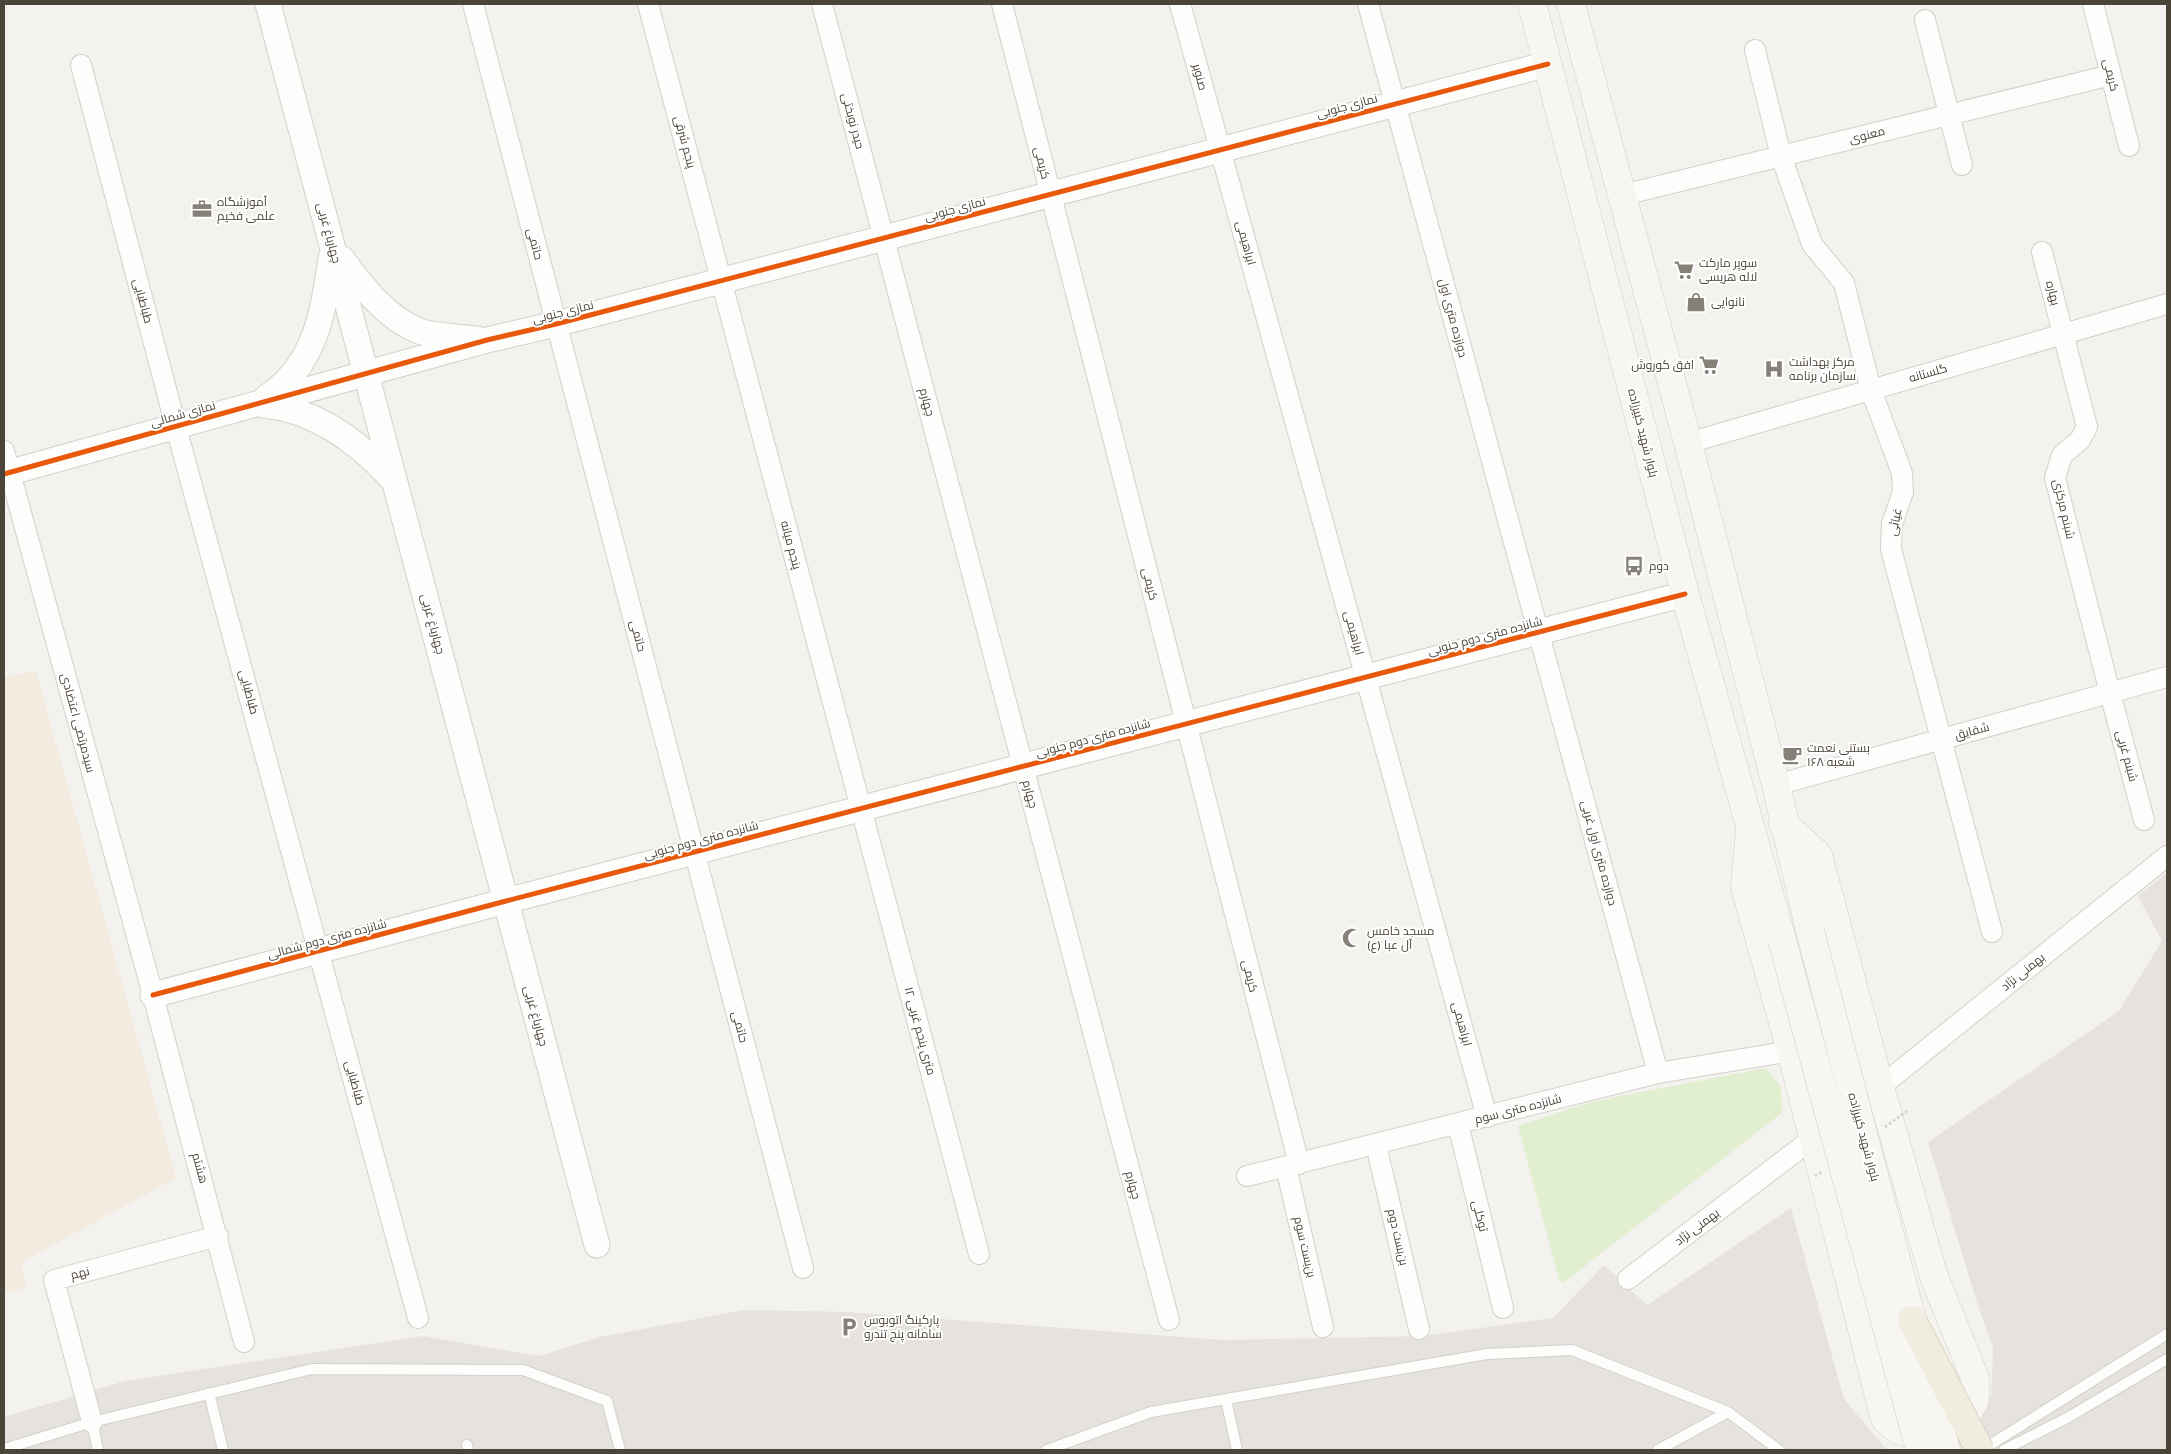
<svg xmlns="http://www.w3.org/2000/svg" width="2171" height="1454" font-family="'Public Sans',Cairo,sans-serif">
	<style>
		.commercial { fill: #f3ebdf }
		.green { fill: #e1eecf }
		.parking { fill: #e6e3df }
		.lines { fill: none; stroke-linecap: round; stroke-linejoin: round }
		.service-casing { stroke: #d2d0cb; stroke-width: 12 }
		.minor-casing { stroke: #d2d0cb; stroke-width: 22 }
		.tertiary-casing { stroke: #d2d0cb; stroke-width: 27 }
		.secondary-casing { stroke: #d3cfc5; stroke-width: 29 }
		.service { stroke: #fdfdfc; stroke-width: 10 }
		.minor { stroke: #fdfdfc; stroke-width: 20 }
		.tertiary { stroke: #fdfdfc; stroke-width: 25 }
		.secondary { stroke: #f7f6f1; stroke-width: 28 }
		.secondary-bridge-casing { stroke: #d3cfc5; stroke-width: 29; stroke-linecap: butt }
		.trunk-bridge-casing { stroke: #ccbfa9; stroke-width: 29; stroke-linecap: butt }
		.path-bridge { stroke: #d3d2cc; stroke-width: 3; stroke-dasharray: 2.5 2.5; stroke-linecap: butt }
		.secondary-bridge { stroke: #f7f6f1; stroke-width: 28 }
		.trunk-bridge { stroke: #f0ece0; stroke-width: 28 }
		.cycleway-casing { stroke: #fff; stroke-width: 8 }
		.cycleway { stroke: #e8590c; stroke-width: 5 }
		.labels { text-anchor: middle; stroke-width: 4; stroke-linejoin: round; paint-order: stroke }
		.street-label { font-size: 12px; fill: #4b4439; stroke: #fff }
		.poi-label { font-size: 12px; fill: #4b4439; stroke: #fff; text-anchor: start }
	</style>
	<rect width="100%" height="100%" fill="#f4f2ee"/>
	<!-- commercial -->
	<path class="commercial" d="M36 671 176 1178 22 1262 26 1288 4 1294V677Z"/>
	<!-- green -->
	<path class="green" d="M1766 1068 1781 1087 1782 1113 1563 1283 1559 1280 1518 1126 1590 1102Z"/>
	<!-- parking -->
	<path class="parking" d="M2167 872V1450H1904L1991 1397 1993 1348 1979 1309 1928 1142 2119 1011 2162 941 2138 896Z
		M1791 1208 1844 1399 1887 1450H4V1417L125 1381 423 1336 539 1356 600 1337 744 1310 847 1312 1223 1340 1423 1336 1553 1318 1604 1265 1647 1305Z"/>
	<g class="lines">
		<defs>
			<path id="service" d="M209 1393 223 1450
				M1226 1399 1237 1450
				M92 1422 98 1450
				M467 1445 468 1450
				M4 1449 92 1422 312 1369 523 1370 607 1401 620 1450
				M1047 1450 1151 1412 1487 1354 1572 1350 1728 1412
				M1658 1450 1728 1412 1779 1450
				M1982 1450 2167 1334
				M2004 1450 2067 1418 2167 1359"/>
			<path id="minor" d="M473 4 803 1268
				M648 4 979 1254
				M822 4 1169 1320
				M1002 4 1299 1164
				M1180 4 1487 1117
				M1368 4 1658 1073
				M2093 4 2129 146
				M1925 20 1962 165
				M1755 50 1781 156 1812 244 1844 283 1871 390 1902 473 1903 492 1892 524 1891 549 1992 932
				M81 65 176 427 418 1318
				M1623 195 2111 75
				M2042 252 2087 427 2080 440 2062 455 2055 478 2110 693 2144 820
				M1688 443 2167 304
				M4 451 153 995 244 1342
				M1776 785 2167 677
				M1880 1087 2167 856
				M1458 1124 1503 1308
				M1376 1145 1419 1329
				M1286 1167 1323 1327
				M1247 1176 1658 1073 1791 1051
				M1628 1279 1812 1139
				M92 1422 54 1280 218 1236"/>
			<path id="tertiary" d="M268 4 597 1245
				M342 259C362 286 386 318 419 331 432 336 461 337 476 339
				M267 397C315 366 324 311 331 258
				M264 405C316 410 360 443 394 481
				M4 474 487 340 556 324 1548 64
				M153 995 506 901 1685 594"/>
			<path id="secondary" d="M1532 4 1685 594 1782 940
				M1571 4 1688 443 1776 785 1810 931
				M1750 831 1745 887 1791 1051 1885 1419 1898 1430 1916 1436 1935 1435 1952 1428 1966 1416 1975 1400V1378L1933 1274 1880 1087 1818 855 1783 823"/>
		</defs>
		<!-- service casing -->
		<use href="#service" class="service-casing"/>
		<!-- minor casing -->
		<use href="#minor" class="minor-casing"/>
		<!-- tertiary casing -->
		<use href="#tertiary" class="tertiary-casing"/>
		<!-- secondary casing -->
		<use href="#secondary" class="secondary-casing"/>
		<!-- service -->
		<use href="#service" class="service"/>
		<!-- minor -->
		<use href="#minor" class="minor"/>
		<!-- tertiary -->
		<use href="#tertiary" class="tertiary"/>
		<!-- secondary -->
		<use href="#secondary" class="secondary"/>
		<defs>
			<path id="secondary-bridge" d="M1810 931 1946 1450
				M1782 940 1920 1450"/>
			<path id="trunk-bridge" d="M1912 1320 1980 1450"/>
		</defs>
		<!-- secondary-bridge casing -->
		<use href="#secondary-bridge" class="secondary-bridge-casing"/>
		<!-- trunk-bridge casing -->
		<use href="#trunk-bridge" class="trunk-bridge-casing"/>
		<!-- path-bridge -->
		<path class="path-bridge" d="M1885 1127 1907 1111
			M1815 1176 1821 1172"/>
		<!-- secondary-bridge -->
		<use href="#secondary-bridge" class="secondary-bridge"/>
		<!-- trunk-bridge -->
		<use href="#trunk-bridge" class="trunk-bridge"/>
		<defs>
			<path id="cycleway" d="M4 474 487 340 556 324 1548 64
				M153 995 506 901 1685 594"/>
		</defs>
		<!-- cycleway casing -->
		<use href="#cycleway" class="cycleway-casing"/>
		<!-- cycleway -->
		<use href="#cycleway" class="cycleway"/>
	</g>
	<!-- icons -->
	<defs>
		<symbol id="office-bare" viewBox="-9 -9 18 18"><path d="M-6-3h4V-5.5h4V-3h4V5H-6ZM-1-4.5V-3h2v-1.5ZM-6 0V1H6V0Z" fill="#868178" stroke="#fff" stroke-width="2.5" paint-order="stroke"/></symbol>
		<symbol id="supermarket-bare" viewBox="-9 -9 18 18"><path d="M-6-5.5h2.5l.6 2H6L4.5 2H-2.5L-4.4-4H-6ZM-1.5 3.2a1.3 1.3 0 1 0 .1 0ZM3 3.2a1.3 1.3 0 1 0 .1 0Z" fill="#868178" stroke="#fff" stroke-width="2.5" paint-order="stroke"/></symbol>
		<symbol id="shop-bare" viewBox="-9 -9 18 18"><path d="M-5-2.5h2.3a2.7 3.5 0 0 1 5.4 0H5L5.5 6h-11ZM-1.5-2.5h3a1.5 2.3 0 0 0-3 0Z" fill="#868178" stroke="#fff" stroke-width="2.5" paint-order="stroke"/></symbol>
		<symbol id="hospital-bare" viewBox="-9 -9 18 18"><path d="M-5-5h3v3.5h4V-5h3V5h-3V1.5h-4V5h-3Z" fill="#868178" stroke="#fff" stroke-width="2.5" paint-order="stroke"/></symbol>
		<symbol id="bus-bare" viewBox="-9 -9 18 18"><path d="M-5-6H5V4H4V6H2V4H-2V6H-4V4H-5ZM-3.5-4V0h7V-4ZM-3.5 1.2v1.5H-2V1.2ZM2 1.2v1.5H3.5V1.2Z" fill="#868178" stroke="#fff" stroke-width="2.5" paint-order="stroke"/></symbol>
		<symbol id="cafe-bare" viewBox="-9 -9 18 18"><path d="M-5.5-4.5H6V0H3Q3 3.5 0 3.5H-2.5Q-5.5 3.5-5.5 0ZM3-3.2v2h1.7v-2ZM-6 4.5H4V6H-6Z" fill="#868178" stroke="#fff" stroke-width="2.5" paint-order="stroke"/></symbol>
		<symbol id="mosque-bare" viewBox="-9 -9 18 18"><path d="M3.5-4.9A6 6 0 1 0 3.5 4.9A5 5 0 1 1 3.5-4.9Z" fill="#868178" stroke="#fff" stroke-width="2.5" paint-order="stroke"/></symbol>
		<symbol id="parking-bare" viewBox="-9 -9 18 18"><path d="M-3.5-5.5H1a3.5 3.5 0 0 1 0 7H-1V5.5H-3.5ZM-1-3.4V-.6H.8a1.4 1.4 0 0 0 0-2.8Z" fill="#868178" stroke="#fff" stroke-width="2.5" paint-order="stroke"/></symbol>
	</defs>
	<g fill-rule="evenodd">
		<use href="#office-bare" x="188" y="195" width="28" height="28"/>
		<use href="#supermarket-bare" x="1670" y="256" width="28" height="28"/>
		<use href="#shop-bare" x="1682" y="288" width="28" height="28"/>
		<use href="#supermarket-bare" x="1695" y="351" width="28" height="28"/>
		<use href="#hospital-bare" x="1760" y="355" width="28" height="28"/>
		<use href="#bus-bare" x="1620" y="552" width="28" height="28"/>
		<use href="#cafe-bare" x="1778" y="741" width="28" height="28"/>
		<use href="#mosque-bare" x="1338" y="924" width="28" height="28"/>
		<use href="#parking-bare" x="835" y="1313" width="28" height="28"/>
	</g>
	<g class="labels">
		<!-- street labels -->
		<g class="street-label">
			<text transform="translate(2111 75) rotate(76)" y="4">کریمی</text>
			<text transform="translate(1200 77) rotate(75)" y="4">صنوبر</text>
			<text transform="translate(1347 106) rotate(-15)" y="4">نمازی جنوبی</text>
			<text transform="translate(853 121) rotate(75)" y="4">حیدر نوبختی</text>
			<text transform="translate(1867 135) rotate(-14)" y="4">معنوی</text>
			<text transform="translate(685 142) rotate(75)" y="4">پنجم شرقی</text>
			<text transform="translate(1042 163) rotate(76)" y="4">کریمی</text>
			<text transform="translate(955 209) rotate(-15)" y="4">نمازی جنوبی</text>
			<text transform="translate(329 233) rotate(75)" y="4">چهارباغ غربی</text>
			<text transform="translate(1246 243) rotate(75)" y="4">ابراهیمی</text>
			<text transform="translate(535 244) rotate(75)" y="4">حاتمی</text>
			<text transform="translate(2053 293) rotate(76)" y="4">بهاره</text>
			<text transform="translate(143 301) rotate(75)" y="4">طباطبایی</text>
			<text transform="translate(563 312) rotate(-14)" y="4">نمازی جنوبی</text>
			<text transform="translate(1453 318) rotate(75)" y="4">دوازده متری اول</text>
			<text transform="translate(1928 373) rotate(-16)" y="4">گلستانه</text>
			<text transform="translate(927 402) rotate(75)" y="4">چهارم</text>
			<text transform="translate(183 414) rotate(-16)" y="4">نمازی شمالی</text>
			<text transform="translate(1643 433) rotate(76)" y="4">بلوار شهید کبیرزاده</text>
			<text transform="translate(2064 509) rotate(77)" y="4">شبنم مرکزی</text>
			<text transform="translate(1895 522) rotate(-78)" y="4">غیاثی</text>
			<text transform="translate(791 545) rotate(75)" y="4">پنجم میانه</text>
			<text transform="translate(1150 584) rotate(76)" y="4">کریمی</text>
			<text transform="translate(433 624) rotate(75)" y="4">چهارباغ غربی</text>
			<text transform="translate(1354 633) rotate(75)" y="4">ابراهیمی</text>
			<text transform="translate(638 636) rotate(75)" y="4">حاتمی</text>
			<text transform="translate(1485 636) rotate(-15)" y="4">شانزده متری دوم جنوبی</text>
			<text transform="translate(249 692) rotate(75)" y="4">طباطبایی</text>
			<text transform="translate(78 723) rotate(75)" y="4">سیدمرتضی اعتضادی</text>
			<text transform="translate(1972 731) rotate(-15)" y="4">شقایق</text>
			<text transform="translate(1093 738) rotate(-15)" y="4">شانزده متری دوم جنوبی</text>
			<text transform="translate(2127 756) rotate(75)" y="4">شبنم غربی</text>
			<text transform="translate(1030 794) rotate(75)" y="4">چهارم</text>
			<text transform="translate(701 840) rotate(-15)" y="4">شانزده متری دوم جنوبی</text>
			<text transform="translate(1599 853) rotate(75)" y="4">دوازده متری اول غربی</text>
			<text transform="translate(327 939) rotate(-15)" y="4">شانزده متری دوم شمالی</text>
			<text transform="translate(2023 972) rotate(-39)" y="4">بهمنی نژاد</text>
			<text transform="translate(1250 976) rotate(76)" y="4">کریمی</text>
			<text transform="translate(536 1016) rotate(75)" y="4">چهارباغ غربی</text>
			<text transform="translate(1462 1024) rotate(75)" y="4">ابراهیمی</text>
			<text transform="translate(740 1027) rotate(75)" y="4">حاتمی</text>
			<text transform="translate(920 1031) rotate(75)" y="4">۱۲ متری پنجم غربی</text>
			<text transform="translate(355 1083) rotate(75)" y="4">طباطبایی</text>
			<text transform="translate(1518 1109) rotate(-14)" y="4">شانزده متری سوم</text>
			<text transform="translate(1864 1137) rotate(75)" y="4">بلوار شهید کبیرزاده</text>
			<text transform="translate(200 1168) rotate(75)" y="4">هشتم</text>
			<text transform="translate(1133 1185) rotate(75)" y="4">چهارم</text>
			<text transform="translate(1480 1216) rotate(76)" y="4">توکلی</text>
			<text transform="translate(1697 1227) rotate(-37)" y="4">بهمنی نژاد</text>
			<text transform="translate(1398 1237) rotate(77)" y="4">بن‌بست دوم</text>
			<text transform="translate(1305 1247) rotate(77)" y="4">بن‌بست سوم</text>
			<text transform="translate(80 1273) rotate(-15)" y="4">نهم</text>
		</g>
		<!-- poi labels -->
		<g class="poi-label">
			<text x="217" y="206">آموزشگاه<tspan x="217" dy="14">علمی فخیم</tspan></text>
			<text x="1699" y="267">سوپر مارکت<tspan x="1699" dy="14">لاله هریسی</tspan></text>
			<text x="1711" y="306">نانوایی</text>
			<text x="1789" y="366">مرکز بهداشت<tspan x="1789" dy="14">سازمان برنامه</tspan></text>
			<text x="1694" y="369" text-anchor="end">افق کوروش</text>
			<text x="1649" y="570">دوم</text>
			<text x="1807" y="752">بستنی نعمت<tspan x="1807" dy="14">شعبه ۱۶۸</tspan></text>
			<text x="1367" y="935">مسجد خامس<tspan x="1367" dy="14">آل عبا (ع)</tspan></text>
			<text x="864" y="1324">پارکینگ اتوبوس<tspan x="864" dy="14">سامانه پنج تندرو</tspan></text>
		</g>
	</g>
	<!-- border -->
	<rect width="2171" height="1454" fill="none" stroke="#4b4439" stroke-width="10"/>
</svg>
